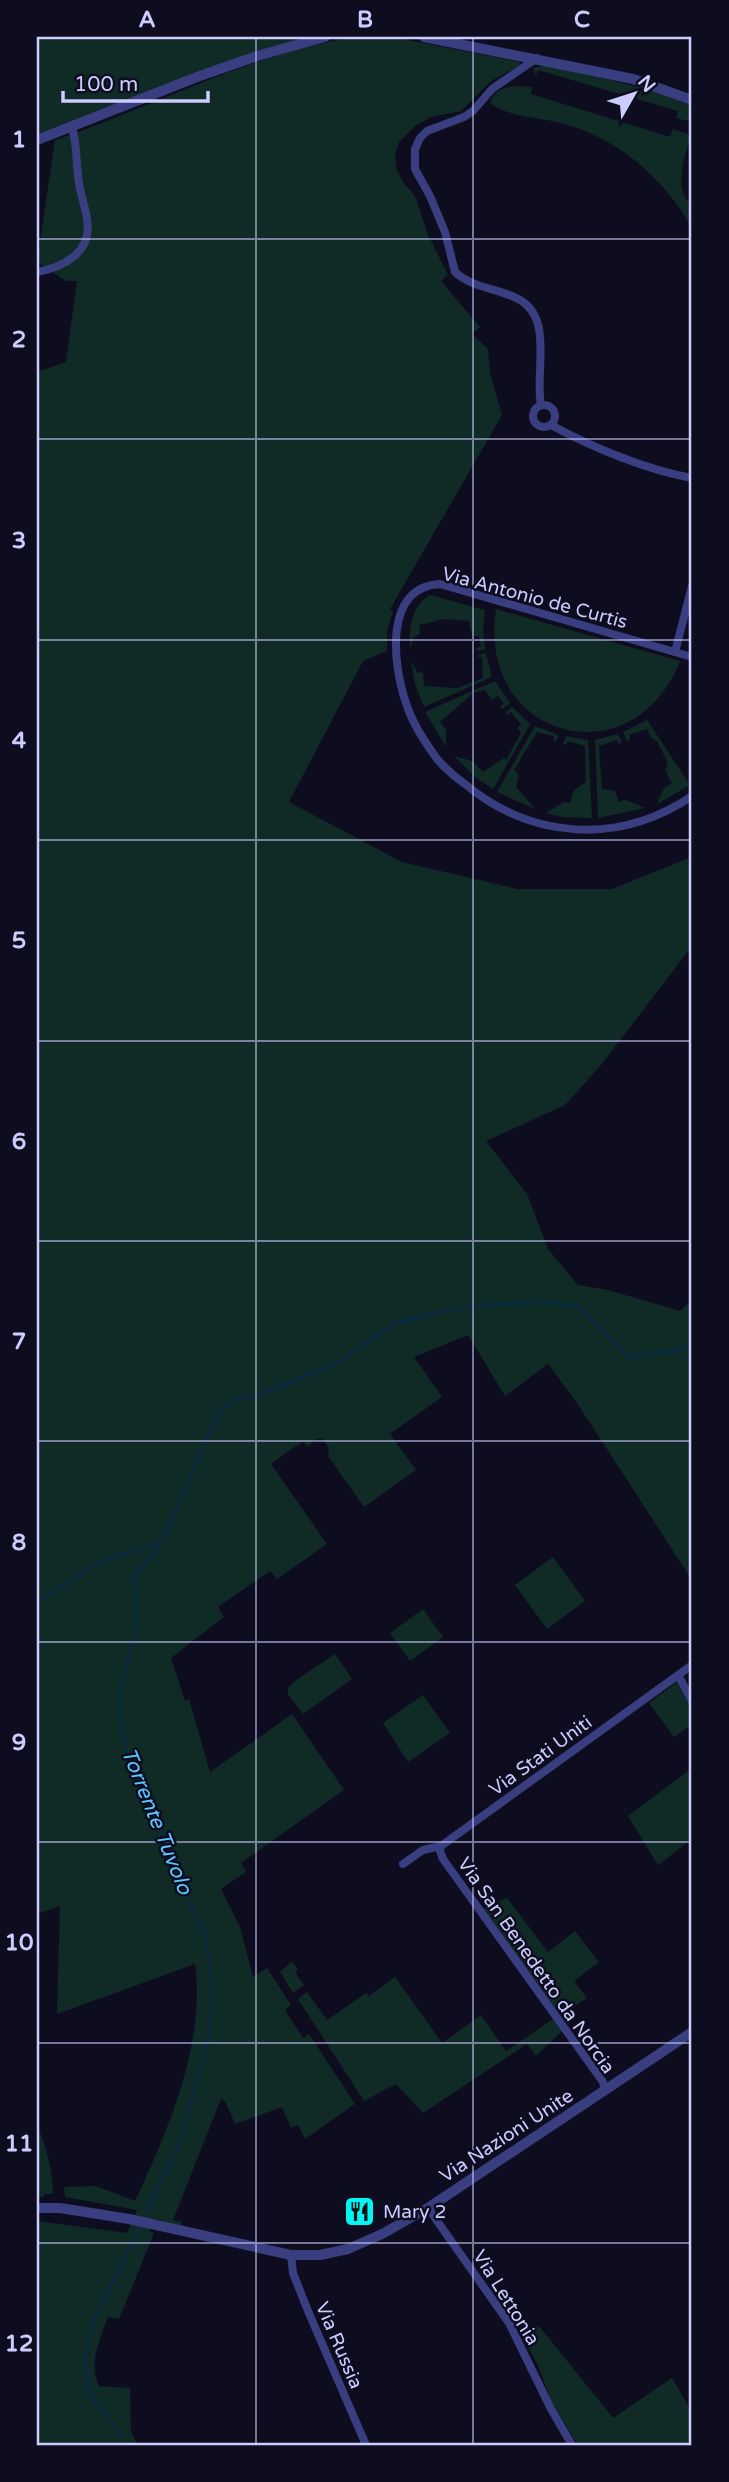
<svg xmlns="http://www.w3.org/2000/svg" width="729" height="2482" font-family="'Varela Round',sans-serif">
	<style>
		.green { fill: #102a26 }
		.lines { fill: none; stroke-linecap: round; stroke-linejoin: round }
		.stream { stroke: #0c2945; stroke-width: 2.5 }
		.minor { stroke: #383e7f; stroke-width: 8 }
		.tertiary { stroke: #383e7f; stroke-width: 10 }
		.grid { fill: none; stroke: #ccf; stroke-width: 2; stroke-opacity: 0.55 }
		.labels { text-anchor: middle; stroke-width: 5; stroke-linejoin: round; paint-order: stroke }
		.street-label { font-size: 19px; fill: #ccf; stroke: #0e0d20 }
		.poi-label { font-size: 19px; fill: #ccf; stroke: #0e0d20; text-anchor: start }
		.water-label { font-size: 21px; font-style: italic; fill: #5ac7ff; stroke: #0e0d20 }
		.neatline { fill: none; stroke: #ccf; stroke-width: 2.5 }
		.grid-label { font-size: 23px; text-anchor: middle; font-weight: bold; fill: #ccf }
	</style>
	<rect width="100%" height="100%" fill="#0e0d20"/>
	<!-- green -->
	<path class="green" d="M37 37H307L189 75 37 135Z
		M358 37H392L520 62 519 66 491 81 461 111 431 117 415 126 399 142 395 155 397 170 403 182 415 196 428 235 448 275 441 281 480 327 472 334 488 349 490 373 502 415 390 609 393 612 387 631V651L363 661 289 802 402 862 517 889H612L692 857V946L601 1065 565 1105 486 1141 527 1194 548 1249 578 1285 608 1290 680 1311 692 1300V1580L577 1403 548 1364 505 1396 468 1335 414 1357 442 1397 390 1434 416 1470 364 1507 328 1456 329 1448 322 1438 314 1440 308 1447 303 1441 271 1464 327 1544 277 1579 270 1571 218 1607 224 1617 171 1658 185 1701 189 1699 210 1772 292 1714 344 1790 241 1863 246 1872 221 1889 240 1927 253 1977 267 1968 291 2005 285 2010 303 2038 309 2034 355 2104 305 2139 298 2125 291 2128 282 2107 235 2124 225 2101 221 2099 173 2220 182 2222 181 2226 155 2219 149 2231 154 2233 119 2319 108 2317C100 2339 88 2363 99 2386L130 2388 131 2431 137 2445H37V2221L127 2233 137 2210 65 2197 64 2187 96 2186 135 2201C168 2131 206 2042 195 1964L57 2014 60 1906 37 1914V372L66 362 77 281H66L37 262 55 140C156 106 252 52 358 37Z
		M547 65 651 90 692 106V122L676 118 678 111 538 70 536 76 533 68Z
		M519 86 532 87 531 94 670 137 673 129 691 135C685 156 672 189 692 206V228C664 177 614 135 557 122 534 117 509 117 490 103 494 89 506 87 519 86Z
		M430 595 485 610 483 630 485 650 477 651 476 648 481 647 479 636H472L469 621 444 619 419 625 420 634 414 637 410 649C409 630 411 605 430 595Z
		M496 609 680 661C633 781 476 739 496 609Z
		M486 653 492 677 424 707 415 684 411 661 418 673 423 672 424 686 457 688 483 678 482 657 479 658 478 655Z
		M495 681 510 703 502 709 500 707 504 703 498 696 492 700 485 690 473 693 440 722 446 730V747L425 712Z
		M512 707 530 724 493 789 475 777 454 756 472 761 483 772 504 758 506 760 521 733 517 728 521 725 511 712 507 715 505 713Z
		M647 720 690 785 657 804 664 788 672 783 665 770 668 763 657 741 651 738 647 729 629 735 630 740 627 741 623 732Z
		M535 726 558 735 556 742 553 740 554 736 537 732 514 770 519 775 516 787 535 809 497 792Z
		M618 734 622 742 619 744 617 740 599 746 602 789 615 791 619 802 625 800 645 808 598 818 595 740Z
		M566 736 588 740 592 818 562 817 546 813 564 802 570 803 574 790 586 782 585 746 568 741 566 745 563 744Z
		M553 1557 585 1601 547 1629 515 1585Z
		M423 1609 443 1637 410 1661 390 1633Z
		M335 1654 352 1679 303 1714 288 1694V1688L296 1680Z
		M677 1682 692 1710V1724L674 1737 649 1703Z
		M423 1695 450 1733 408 1762 383 1723Z
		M692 1768V1839L658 1865 628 1816Z
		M507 1898 548 1952 575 1931 599 1962 574 1981 587 1998 560 2016 483 1909Z
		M292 1961 298 1970 295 1972 304 1985 293 1993 280 1972Z
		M395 1977 442 2043 481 2015 506 2051 553 2019 562 2031 536 2056 527 2044 423 2113 396 2084 364 2101 298 1999 307 1992 327 2020 366 1993 369 1996Z
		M37 2125C46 2147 53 2169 53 2194H44V2197H37Z
		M539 2326 613 2418 672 2378 689 2407 692 2406V2445H578L552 2403 537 2363 520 2332Z"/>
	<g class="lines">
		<!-- stream -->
		<path class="stream" d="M37 1602 104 1560 162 1542
			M144 2218 179 2144 209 2038 213 1987 206 1941 124 1741 118 1698 136 1631 134 1577 162 1542 219 1411 236 1399 261 1394 339 1362 395 1323 447 1310 534 1301 578 1306 628 1357 683 1350 692 1339
			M124 2445 119 2432 88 2393 85 2353 94 2320 141 2224"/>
		<!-- minor -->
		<path class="minor" d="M537 58 492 89 473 111 464 117 427 131 420 138 415 149V169L430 196 445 232 455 272C471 287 494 288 514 297 556 314 534 371 541 405
			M37 272C64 267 93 252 87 219 85 205 79 191 78 176 76 159 77 144 72 127
			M533 416a11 11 0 1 1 22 0a11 11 0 1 1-22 0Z
			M551 425C591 447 647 470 692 478
			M675 652 692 586
			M692 657 440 584C383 587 393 665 406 703 412 723 425 742 437 759 445 768 455 777 465 784 532 840 620 845 692 796
			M678 1675 692 1701
			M441 1846 440 1851 443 1859 603 2082 605 2090
			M403 1864 423 1850 441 1846 692 1665
			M428 2208 509 2323 551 2409 572 2445
			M291 2255 293 2273 308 2311 366 2445"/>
		<!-- tertiary -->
		<path class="tertiary" d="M424 37 633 79 692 100
			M37 140 197 77 257 56 325 37
			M37 2208H60L129 2219 291 2255H320L348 2249 382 2234 428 2208 692 2032"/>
	</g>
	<!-- grid -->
	<path class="grid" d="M256 37V2445M473 37V2445M37 239H692M37 439H692M37 640H692M37 840H692M37 1041H692M37 1241H692M37 1441H692M37 1642H692M37 1842H692M37 2043H692M37 2243H692"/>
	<!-- icons -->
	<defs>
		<symbol id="restaurant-square" viewBox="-11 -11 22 22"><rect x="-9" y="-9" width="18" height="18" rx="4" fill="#00f6f1" stroke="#0e0d20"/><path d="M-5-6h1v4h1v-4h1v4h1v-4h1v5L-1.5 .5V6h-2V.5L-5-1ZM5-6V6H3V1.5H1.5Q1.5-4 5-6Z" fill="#111"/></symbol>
	</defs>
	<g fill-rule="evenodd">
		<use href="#restaurant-square" x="342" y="2194" width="35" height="35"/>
	</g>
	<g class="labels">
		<!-- street labels -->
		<g class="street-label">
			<text transform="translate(535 597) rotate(15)" y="7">Via Antonio de Curtis</text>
			<text transform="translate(540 1755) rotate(-36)" y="7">Via Stati Uniti</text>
			<text transform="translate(537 1965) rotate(55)" y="7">Via San Benedetto da Norcia</text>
			<text transform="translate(506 2135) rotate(-33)" y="7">Via Nazioni Unite</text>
			<text transform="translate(507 2297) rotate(58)" y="7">Via Lettonia</text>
			<text transform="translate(340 2345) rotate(67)" y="7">Via Russia</text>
		</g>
		<!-- poi labels -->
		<g class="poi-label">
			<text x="383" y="2218">Mary 2</text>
		</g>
		<!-- water labels -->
		<g class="water-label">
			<text transform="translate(157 1821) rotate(68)" y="7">Torrente Tuvolo</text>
		</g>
	</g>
	<!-- border -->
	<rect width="729" height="2482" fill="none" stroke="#0e0d20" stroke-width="77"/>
	<!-- north arrow -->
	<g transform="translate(634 94) rotate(51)" stroke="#0e0d20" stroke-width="5" paint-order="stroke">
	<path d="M0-5L12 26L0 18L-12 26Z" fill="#ccccff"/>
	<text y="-10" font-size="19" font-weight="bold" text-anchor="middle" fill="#ccccff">N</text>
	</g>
	<!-- scale -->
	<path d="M63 91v10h145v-10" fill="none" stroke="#ccccff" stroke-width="3.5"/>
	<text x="74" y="91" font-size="21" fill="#ccccff" stroke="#0e0d20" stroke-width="5" paint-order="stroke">100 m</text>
	<rect x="38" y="38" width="652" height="2406" class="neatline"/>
	<g class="grid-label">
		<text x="147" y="27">A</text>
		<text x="365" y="27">B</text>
		<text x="582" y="27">C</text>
		<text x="19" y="147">1</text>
		<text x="19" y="347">2</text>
		<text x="19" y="548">3</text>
		<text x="19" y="748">4</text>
		<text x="19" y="948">5</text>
		<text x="19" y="1149">6</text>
		<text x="19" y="1349">7</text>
		<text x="19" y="1550">8</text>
		<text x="19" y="1750">9</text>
		<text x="19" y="1950">10</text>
		<text x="19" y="2151">11</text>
		<text x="19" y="2351">12</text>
	</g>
</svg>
